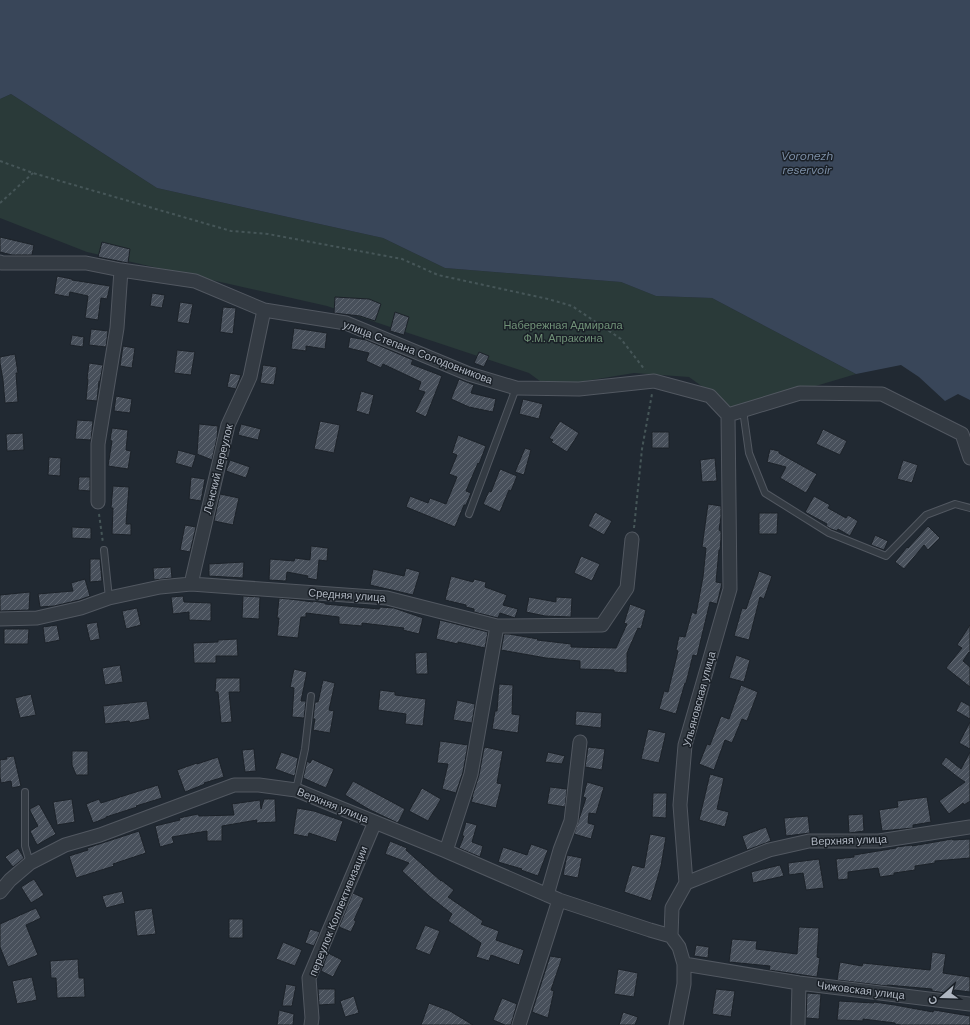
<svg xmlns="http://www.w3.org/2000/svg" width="970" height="1025" font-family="'DM Sans',sans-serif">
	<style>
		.green { fill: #2a3a39 }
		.water { fill: #394659 }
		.building { fill: url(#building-hatch); stroke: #1c2229 }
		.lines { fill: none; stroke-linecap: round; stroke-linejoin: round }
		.service-casing { stroke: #525861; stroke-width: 8 }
		.minor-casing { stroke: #525861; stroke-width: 15 }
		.path { stroke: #465658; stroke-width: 2; stroke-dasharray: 3 3; stroke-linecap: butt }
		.service { stroke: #343b43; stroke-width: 6 }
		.minor { stroke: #343b43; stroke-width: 13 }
		.labels { text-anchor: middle; stroke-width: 3; stroke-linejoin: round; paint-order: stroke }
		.park-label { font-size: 11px; fill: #719278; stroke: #1a2027 }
		.street-label { font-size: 11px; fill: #aeb5c0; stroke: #1a2027 }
		.water-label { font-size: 12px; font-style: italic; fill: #7b8da5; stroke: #1a2027 }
	</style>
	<defs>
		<pattern id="building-hatch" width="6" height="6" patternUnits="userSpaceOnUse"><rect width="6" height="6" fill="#48505b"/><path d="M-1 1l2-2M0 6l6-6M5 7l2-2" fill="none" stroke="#606771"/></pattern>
	</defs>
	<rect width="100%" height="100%" fill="#212932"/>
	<!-- green -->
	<path class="green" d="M11 94 157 188 383 238 445 268 621 282 656 296 712 298 856 374 735 410 689 377 634 373 548 387 529 373 327 306 87 252 0 218V99Z"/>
	<!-- water -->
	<path class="water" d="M0 0H970V400L958 394 945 401 919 377 901 365 856 374 712 298 656 296 621 282 445 268 383 238 157 188 11 94 0 99Z"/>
	<!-- building -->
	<path class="building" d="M0 237 34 245 32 255H12L0 252Z
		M102 242 130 249 128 263 98 257Z
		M57 276 72 279V280L110 286 107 299 101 298 98 320 85 318 88 296 70 292 69 297 54 294Z
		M152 293 165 295 162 308 150 306Z
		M335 297 369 299 381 304 375 321 360 316 334 313Z
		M180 302 193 304 189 324 177 322Z
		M223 307 236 308 233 334 220 332Z
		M395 312 409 317 404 335 390 331Z
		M294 328 327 333 325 349 306 346V351L291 349Z
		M91 329 108 331 106 347 89 345Z
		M72 335 84 337 83 347 70 345Z
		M350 337 366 340 413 360 411 364 442 376 426 417 415 412 425 392 418 390 421 382 383 364 381 368 366 361 369 353 348 348Z
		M123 346 135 348 132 368 120 366Z
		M177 350 195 352 191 375 174 373Z
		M479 352 489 356 484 367 474 363Z
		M15 354 18 373H16L18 402 5 403 3 380 0 363V357Z
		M89 363 103 365 100 381H99L97 401 86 400 88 379H87Z
		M263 365 277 367 274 385 260 383Z
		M230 373 241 375 236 389 227 387Z
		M459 379 474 385 471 393 496 399 493 412 469 407 451 399Z
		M361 391 374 395 369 415 356 411Z
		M116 396 132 399 130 413 114 411Z
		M523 399 543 404 539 419 519 414Z
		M77 420 93 421 91 440 75 439Z
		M320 421 340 425 334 453 314 449Z
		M560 421 579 433 567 452 551 442 553 440 549 438Z
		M199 424 218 426 217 438 212 460 197 454Z
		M241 424 261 429 258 440 238 435Z
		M112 428 128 430 126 450 131 451 128 469 108 466 112 441 110 440Z
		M823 429 847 441 840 455 816 444Z
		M652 432H669V448H652Z
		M23 433 24 450 7 451 6 434Z
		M458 435 486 446 479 464 478 463 466 491 471 493 466 505H464L455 527 406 507 410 496 428 503 430 498 446 504 457 477 449 474 457 455 452 453Z
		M525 448 531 450 524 475 515 472Z
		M770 449 779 451V453L817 474 806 493 780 478 786 467 767 462Z
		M178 450 196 455 192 468 175 463Z
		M49 457 61 458 60 476 48 475Z
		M715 458 717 481 702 482 700 460Z
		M230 460 250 467 246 478 226 471Z
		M903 460 918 465 912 483 897 479Z
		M500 469 517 476 511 491 509 490 500 512 483 504 489 491 491 492Z
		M79 477H90V491L78 490Z
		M191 477 205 479 201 501 189 499Z
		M113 486 129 487 126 524H131V535L112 534 113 508H111Z
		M220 494 239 498 233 525 214 521Z
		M814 496 830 505 828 508 846 518 848 515 858 521 850 536 838 529 837 531 831 529 826 526 827 524 805 512Z
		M708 504 721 506V517L719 530 721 531V538L720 550H719L716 582 722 583 717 604 710 602 697 656 693 655 686 683H685L676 714 659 709 664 691 668 692 678 651 676 650 679 636 685 637 692 612 696 614 703 577 706 548 702 547Z
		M595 512 612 521 604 535 588 526Z
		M759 513H778L777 534H759Z
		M185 525 196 527 190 552 180 550Z
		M928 526 940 538 928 550 924 545 904 569 895 562 907 547 908 548Z
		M72 527 91 528V539L72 538Z
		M875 535 888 541 884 550 871 545Z
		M311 546 328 548 327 561 319 560 317 580 307 578 308 576 287 572 286 581 269 580 270 559 294 561 295 558 310 560Z
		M581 556 600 564 592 581 574 573Z
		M90 559H100L102 581 90 582Z
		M244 562 243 578 209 576V564Z
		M171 567 172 578 154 580 153 568Z
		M406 568 420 572 413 595 370 585 373 569 404 576Z
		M759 571 772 576 764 599 760 597 749 640 734 636 742 608 746 609Z
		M451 576 473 582 474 579 486 582 485 587 507 595 503 605 518 609 515 618 500 613 498 618 474 612V609L466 607V605L445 600Z
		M85 579 90 596 79 600 54 606 40 607 38 594 73 591 71 583Z
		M30 592 29 610 0 611V595Z
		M183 596 184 602 211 603V621L189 620V612L173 614 171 597Z
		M243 596 260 597 259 619 242 618Z
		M529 597 556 602V597L572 598 571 617 545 616 526 612Z
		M279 598 298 600 313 602V601L325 603V604L379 609 380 607 394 608 423 618 419 634 403 630 404 628 362 623V626L339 624V617L306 613V617H301L298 638 277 636 279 618H277Z
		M630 604 646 610 641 629 638 628 627 653V673L614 672V670L580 669V661L546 658 501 650 504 634H509L538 639 537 640 571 644V647L616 648 627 624 624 623Z
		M137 608 141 625 126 629 122 611Z
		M440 620 488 632 485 648 458 642V644L436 639Z
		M97 622 100 639 90 641 86 624Z
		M57 625 60 640 45 643 43 627Z
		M970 625V653L969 652 963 661 970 667V687L946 668 962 648 957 645Z
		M4 629H29L28 644H4Z
		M237 639 238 656H216V663H194L193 643 218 642V640Z
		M427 652 428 674H416L415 653Z
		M736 655 750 660 744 682 729 678Z
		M120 665 123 682 105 685 102 668Z
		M294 669 307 672 301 701H306L304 718 292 717 294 688 290 687Z
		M216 678H240V692H229L232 722 221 723 218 692H215Z
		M323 680 335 683 329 710 334 711 330 733 313 730 315 719H313L315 702H318Z
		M499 684 513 685 512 714 520 715 518 733 492 729 495 711H497Z
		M741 685 758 692 747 721 742 719 732 743 725 740 714 770 699 764 707 744 710 745 721 716 729 719Z
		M380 690 395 692V695L426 699 423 726 405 724 406 714 378 710Z
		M31 694 36 715 20 718 15 698Z
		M457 700 475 704 472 723 453 720Z
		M147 701 150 719 130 723 129 721 105 724 103 706Z
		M961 701 970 706V719L956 711Z
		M576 711 602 713 601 728 575 725Z
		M970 722V749L959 743Z
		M648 729 666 733 659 763 641 759Z
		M440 741 468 745 463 772 456 793 442 789 448 764 437 763Z
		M485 747 503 751 497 783 502 784 496 808 471 802 473 797H472L479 775 484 748H485Z
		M588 747 605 749 602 770 585 767Z
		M254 749 256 771 245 772 242 750Z
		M72 751H88V775H76L72 765Z
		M281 752 298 758 295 775 294 776 275 769Z
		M548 752 565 756 562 764 545 762Z
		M970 752V801L964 805 963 803 949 814 939 801 965 782 959 778 941 764 946 757 961 769Z
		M14 756 21 786 12 788 11 781 1 783 0 777V760L7 759 6 757Z
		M218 757 224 777 204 783 205 784 185 792 177 770 197 763V764Z
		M312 759 334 769 326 788 303 778 307 761 310 763Z
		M710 774 724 778 717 809 729 812 725 827 699 820Z
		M353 781 405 809 398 823 370 810 345 795Z
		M587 782 604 787 596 814 589 813 588 823 595 825 591 839 574 834 586 798 583 797Z
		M158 785 162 798 136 806 137 807 106 817V818L93 823 86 804 99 799 101 803Z
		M550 787 567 789 565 807 547 804Z
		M422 788 441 799 428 821 409 811Z
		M653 793H667L666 818 652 817Z
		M927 797 931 822 913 825V828L882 831 879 810 898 807 897 801Z
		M72 799 75 822 57 825 53 802Z
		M264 799H275L276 822 256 823 257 820 222 826V841H207V831L172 837 174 843 160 847 155 826 180 820 179 818 198 814 199 816 234 815 232 804 260 800 261 809Z
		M39 804 56 834 37 845 30 831 38 826 30 811V809Z
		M297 808 314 811 343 821 336 842 309 833 308 837 293 834Z
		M863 814 864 831 849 833 848 815Z
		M808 816 810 833 786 836 784 818Z
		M466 822 477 825 472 842 483 846 480 857 459 848 464 836H462Z
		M766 827 771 841 747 850 742 836Z
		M139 831 146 853 113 864 114 866 76 878 69 856 88 850 87 848Z
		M650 834 666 837 661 866 651 901 624 892 632 865 644 868Z
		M952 839 953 840 970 839V858L935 861V863L915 866V870L894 873V875L880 877 878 868 848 872V879L838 880 836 859 854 857V855L896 848V847L912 845V846Z
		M390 841 407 848 406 850 441 881V880L454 890 448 897 483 921 481 924 499 931 496 940 524 950 519 965 491 955 489 961 476 957 481 943 448 921 452 914 429 896 402 871 409 863 385 854Z
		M531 844 548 850 538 876 521 870 522 869 498 862 503 847 527 855Z
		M18 848 24 858 13 867 5 857Z
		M567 855 582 858 578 878 563 875Z
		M819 859 824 888 806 890 803 873 789 875 788 863Z
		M780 865 784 876 753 883 751 872Z
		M34 879 44 895 31 903 21 887Z
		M122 891 125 903 106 908 102 896Z
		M353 893 364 898 354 920 356 921 351 932 339 927Z
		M36 908 41 918 26 925 38 955 8 967 0 947V924Z
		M152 908 156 934 137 936 134 911Z
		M229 919H243V938H229Z
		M425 925 440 931 430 955 415 949Z
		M799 927 819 928 817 957 820 958 817 977 769 970 770 966 729 962 732 939 757 941 756 949 797 954Z
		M310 929 320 932 314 946 305 943Z
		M283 942 302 950 295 966 276 959Z
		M696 945 709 947 708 958 694 956Z
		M932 952 946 954 943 973 970 977V992L954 990V994L932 991V989L887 985V986L837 980 840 962 862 966 863 963 930 970Z
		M328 953 342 960 333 977 321 971Z
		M550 956 562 958 551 990 554 991 548 1018 532 1012Z
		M78 959 79 978H84L85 997 57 998 56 978H51L50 961Z
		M618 969 638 973 634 997 614 994Z
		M32 977 37 1000 17 1004 12 981Z
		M286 984 296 986 292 1006H282Z
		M318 989H335V1004L319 1005Z
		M716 989 735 991 731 1017 712 1014Z
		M807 993 821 994 819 1019 806 1018Z
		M354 996 359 1013 345 1017 340 1001Z
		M502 998 517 1004 511 1025H505L493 1020Z
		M839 1001 874 1003V1002L895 1005 933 1012 934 1010 970 1016V1025H901L895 1024V1023L863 1019V1021L837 1020Z
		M429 1003 450 1011 473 1025H421Z
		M279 1010 294 1014 293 1025H277Z
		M623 1012 638 1017 635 1025H619Z"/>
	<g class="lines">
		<defs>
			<path id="service" d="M743 410 749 453 765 493 829 533 886 556 926 515 955 504 970 508
				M469 514 516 388
				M104 550 109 598
				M296 790 305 749 311 696
				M25 792V846L30 863"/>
			<path id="minor" d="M0 262 2 263H86L121 270 195 281 264 310 346 323 469 374 516 388 579 389 654 381 710 396 728 415
				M728 415 800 393 882 394 962 434 970 458
				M98 502V444L117 328 121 270
				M191 584 228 425 250 377 264 310
				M0 619 37 618 81 608 109 598 160 587 191 584 387 598 497 626 602 625 627 588 632 539
				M446 851 471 774 497 626
				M686 883 769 850 809 841H879L970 827
				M0 892 10 880 30 863 65 845 100 835 234 785H259L296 790 446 851 559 900 650 930 671 936
				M547 895 560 850 571 821 580 742
				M684 964 799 983 970 1004
				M311 1025 312 1018 309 978 375 822
				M519 1025 559 900
				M676 1025 684 984V964L679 947 671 936 672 908 686 883 680 805 685 745 730 589 728 415
				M798 1025 799 983"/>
		</defs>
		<!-- service casing -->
		<use href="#service" class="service-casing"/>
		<!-- minor casing -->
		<use href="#minor" class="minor-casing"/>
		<!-- path -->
		<path class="path" d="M0 161 33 173 231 231 268 234 402 259 438 275 548 299 572 306 621 339 645 370
			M0 203 33 173
			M99 514 103 543
			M634 528 642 449 652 394"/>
		<!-- service -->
		<use href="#service" class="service"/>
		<!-- minor -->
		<use href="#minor" class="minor"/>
	</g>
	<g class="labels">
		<!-- park labels -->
		<g class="park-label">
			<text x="563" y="329">Набережная Адмирала<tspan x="563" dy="13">Ф.М. Апраксина</tspan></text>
		</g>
		<!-- street labels -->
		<g class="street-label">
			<text transform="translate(418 352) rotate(21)" y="4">улица Степана Солодовникова</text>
			<text transform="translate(218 469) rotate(-76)" y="4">Ленский переулок</text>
			<text transform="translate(347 595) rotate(4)" y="4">Средняя улица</text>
			<text transform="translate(699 699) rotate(-75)" y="4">Ульяновская улица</text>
			<text transform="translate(333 805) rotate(22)" y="4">Верхняя улица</text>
			<text transform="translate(849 840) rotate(-2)" y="4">Верхняя улица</text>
			<text transform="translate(338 911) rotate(-68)" y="4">переулок Коллективизации</text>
			<text transform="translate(861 990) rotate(7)" y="4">Чижовская улица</text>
		</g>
		<!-- water labels -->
		<g class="water-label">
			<text x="807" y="160">Voronezh<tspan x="807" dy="14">reservoir</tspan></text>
		</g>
	</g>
	<!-- north arrow -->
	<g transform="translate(942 997) rotate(250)" stroke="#1a2027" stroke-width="3" paint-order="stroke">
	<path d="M0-3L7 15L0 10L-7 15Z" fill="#aeb5c0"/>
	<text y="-6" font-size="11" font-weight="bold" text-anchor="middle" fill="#aeb5c0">С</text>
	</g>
</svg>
